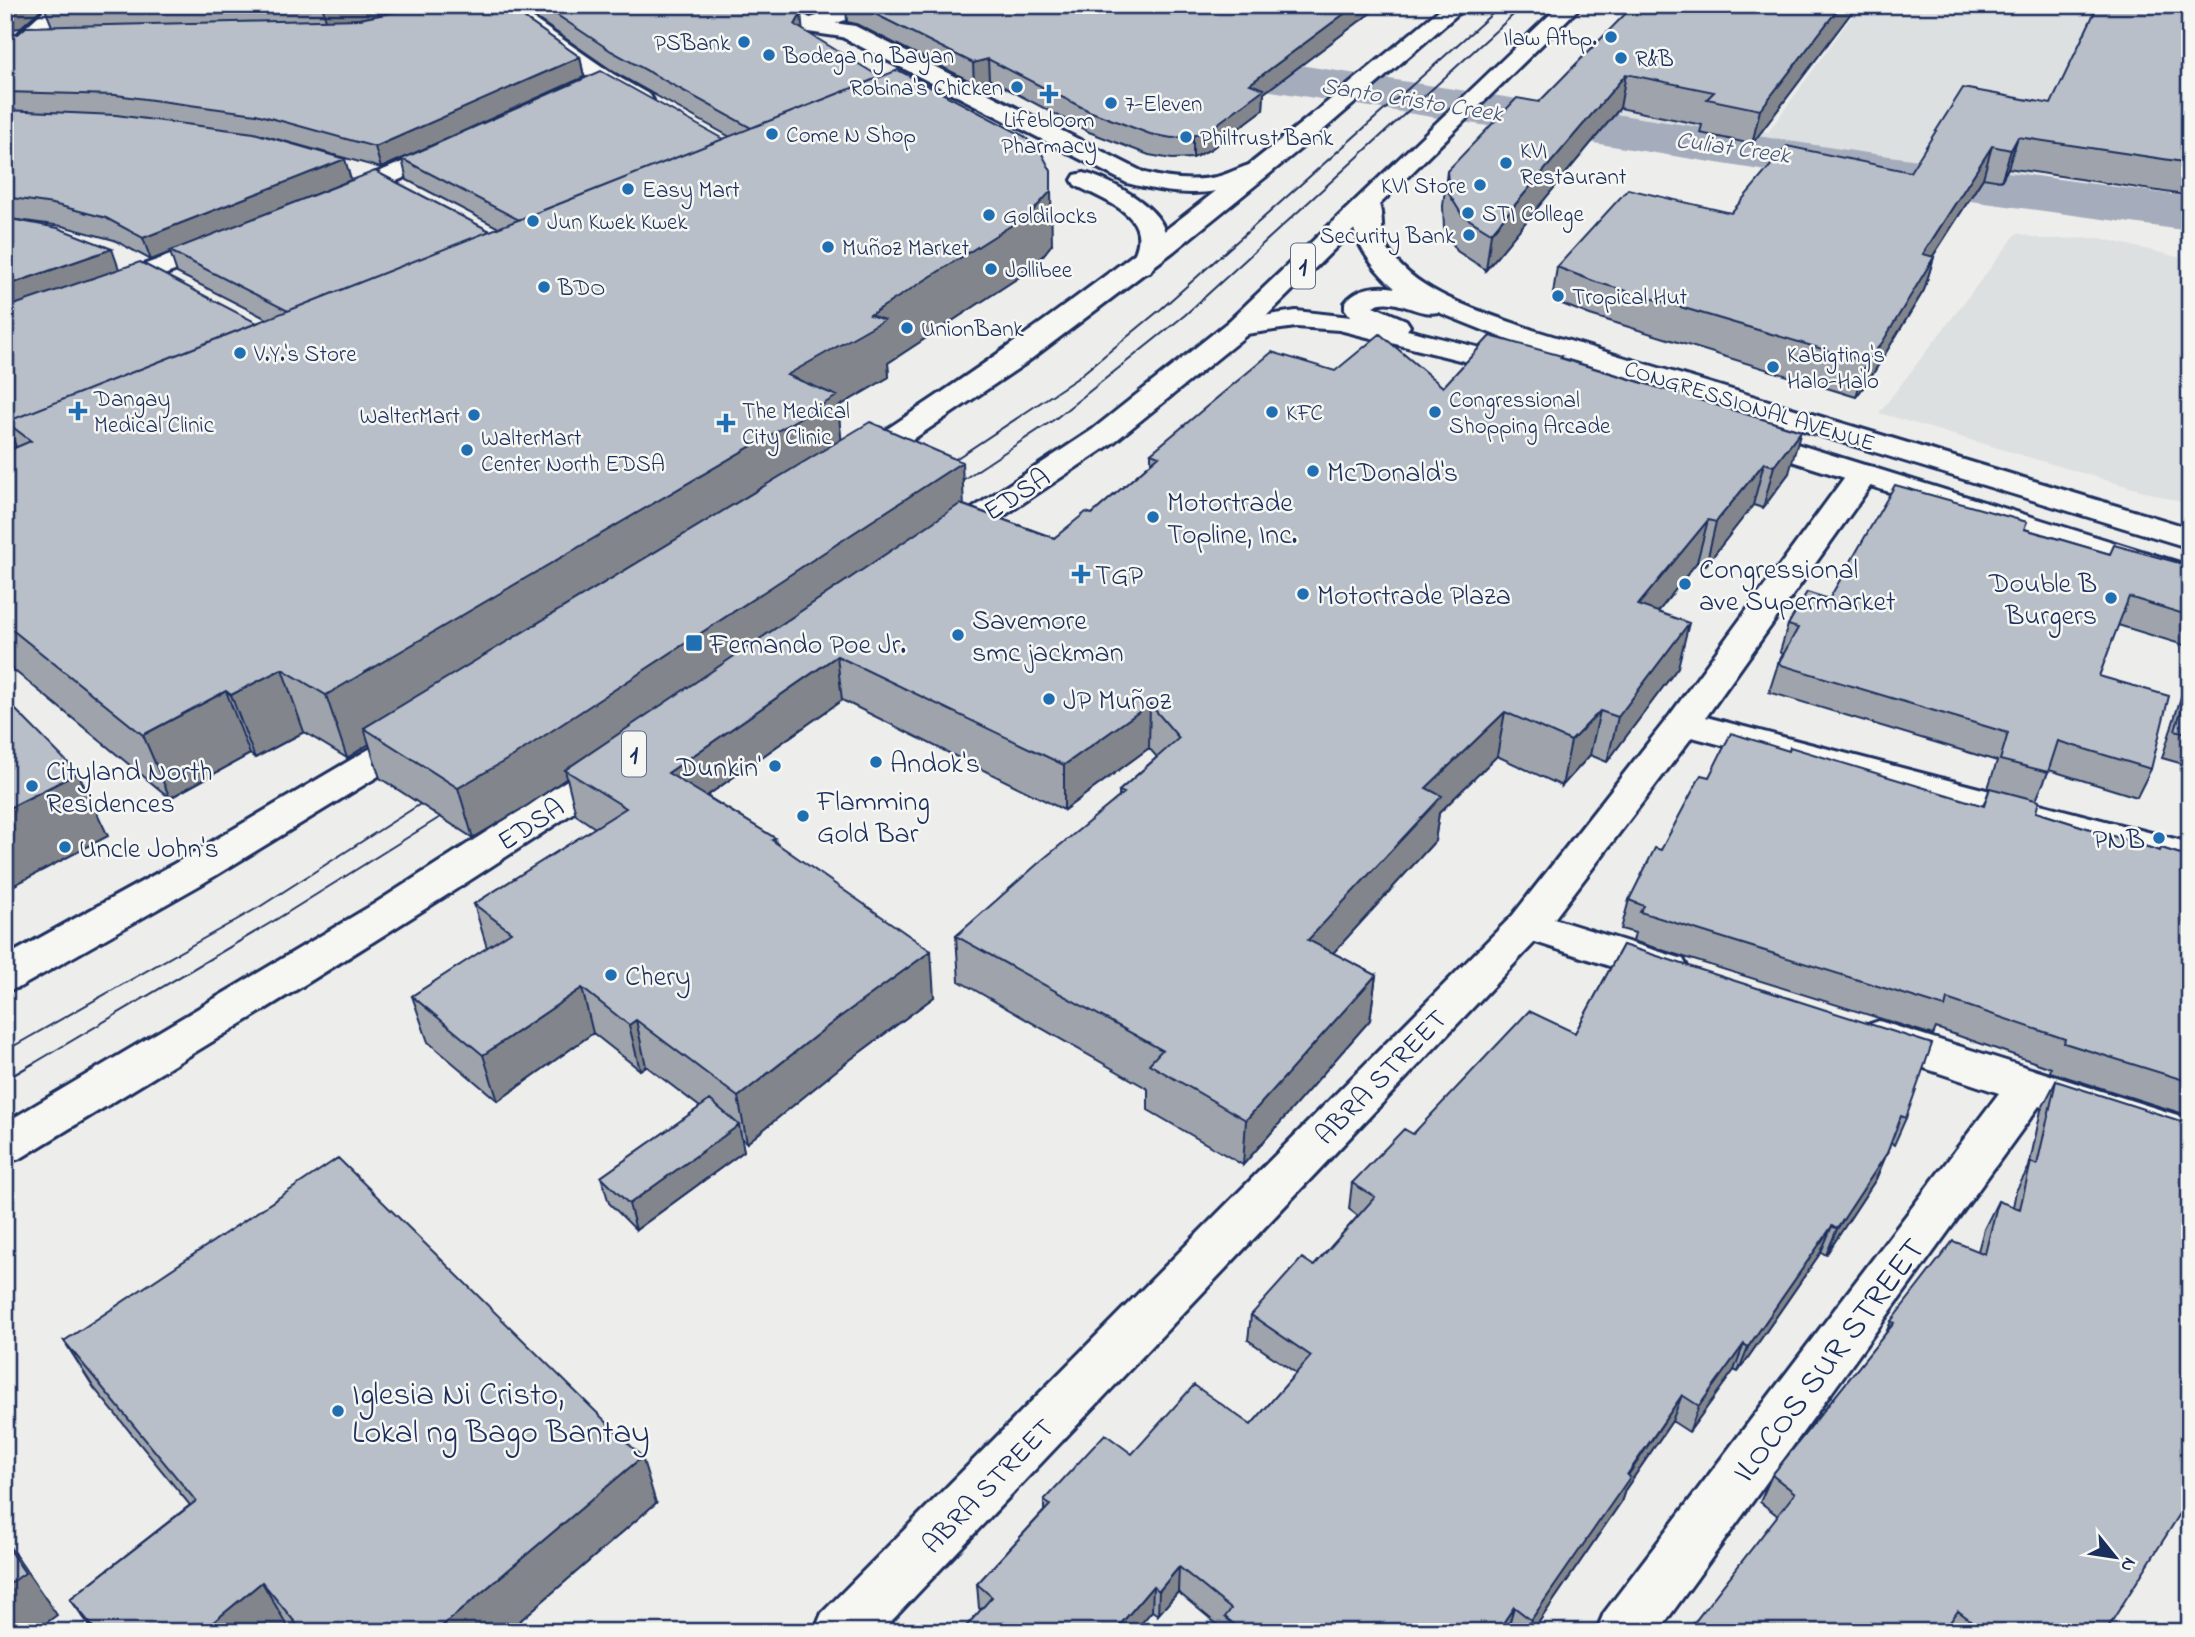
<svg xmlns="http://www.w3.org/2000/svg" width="2195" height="1637" font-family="'Indie Flower',sans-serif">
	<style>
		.built { fill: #dde0e1 }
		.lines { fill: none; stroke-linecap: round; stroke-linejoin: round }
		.river { fill: #a5acbc; fill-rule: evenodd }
		.minor-casing { stroke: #1b2f5e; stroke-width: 6 }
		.secondary-casing { stroke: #1b2f5e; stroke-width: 6 }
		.trunk-casing { stroke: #1b2f5e; stroke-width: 6 }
		.minor { fill: #f6f6f2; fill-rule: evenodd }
		.secondary { fill: #f6f6f2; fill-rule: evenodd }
		.trunk { fill: #f6f6f2; fill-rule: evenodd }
		.tram-far1 { stroke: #1b2f5e; stroke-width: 2 }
		.tram { stroke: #1b2f5e; stroke-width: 2.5 }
		.wall { fill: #9fa4ac; stroke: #1b2f5e; stroke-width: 2; fill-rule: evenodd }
		.shaded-wall { fill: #82868c; stroke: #1b2f5e; stroke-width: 2 }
		.building { fill: #b9bfc8; stroke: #1b2f5e; stroke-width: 2 }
		.poi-dot { fill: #1f6fb2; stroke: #f6f6f2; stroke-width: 2.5 }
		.labels { text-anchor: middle; stroke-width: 5; stroke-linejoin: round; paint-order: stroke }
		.far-poi-label { font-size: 23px; fill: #1b2f5e; stroke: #f6f6f2; text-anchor: start }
		.far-street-label { font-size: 23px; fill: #1b2f5e; stroke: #f6f6f2 }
		.far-water-label { font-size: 24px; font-style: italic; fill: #44547a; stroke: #f6f6f2 }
		.shield { fill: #f6f6f2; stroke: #5d6b8a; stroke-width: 2 }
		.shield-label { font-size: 26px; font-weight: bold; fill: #1b2f5e }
		.poi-label { font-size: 28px; fill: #1b2f5e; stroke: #f6f6f2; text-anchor: start }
		.street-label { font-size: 28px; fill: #1b2f5e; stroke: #f6f6f2 }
		.near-street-label { font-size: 33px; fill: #1b2f5e; stroke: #f6f6f2 }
		.near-poi-label { font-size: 33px; fill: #1b2f5e; stroke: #f6f6f2; text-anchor: start }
	</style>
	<rect width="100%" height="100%" fill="#edeeec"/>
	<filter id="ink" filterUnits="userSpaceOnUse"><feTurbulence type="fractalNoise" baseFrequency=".0143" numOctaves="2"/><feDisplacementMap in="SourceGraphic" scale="14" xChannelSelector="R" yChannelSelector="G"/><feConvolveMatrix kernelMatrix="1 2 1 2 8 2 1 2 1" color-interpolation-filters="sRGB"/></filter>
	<g filter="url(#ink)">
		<!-- built -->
		<path class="built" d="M1860 5H2109L2025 182 1758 147 1531 110 1590 47 1731 74 1711 120 1768 132Z
			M2017 233 2042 239 2100 238 2190 260V505L1879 413Z"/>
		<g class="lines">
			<!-- river -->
			<path class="river" d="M1067 5H1115C1124 34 1188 46 1215 52L1860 152 2190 197V231L1860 186 1215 82C1166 70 1083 62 1067 5Z"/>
			<defs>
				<path id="minor" d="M50 5H72L13 63 5 65V46Z
					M489 5H513L613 74 650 95 653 100 650 105H634L597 84Z
					M851 5H882L879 9 809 32 801 31 798 26 801 21Z
					M452 141 460 143 464 148 460 153 349 202 340 204 331 202 328 197 331 192Z
					M223 236 232 238 236 244 232 250 5 333V315Z
					M1863 465 1874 467 1879 474 1706 717 2190 843V870L1692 737 1554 919 1683 959 1689 970 1683 981 1668 985 1535 942 881 1632H814L822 1613 1513 915 1670 715 1852 467Z
					M1879 1021 2190 1119V1155L2039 1106 1658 1632H1596L1604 1613 1999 1093 1864 1048 1857 1037 1864 1026Z"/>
				<path id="secondary" d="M759 5H785L814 20 855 26 1145 173C1168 179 1192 182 1216 177 1234 173 1252 159 1270 164L1273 169C1267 178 1255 180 1245 184 1204 198 1169 194 1127 183L842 37 801 31 762 9Z
					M1084 173C1109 179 1165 208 1166 238 1167 251 1157 261 1150 272L1141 274 1132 272 1128 266C1160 218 1112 204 1075 185L1072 180 1075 175Z
					M1367 196 1376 199C1386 213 1378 235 1388 250 1418 296 1485 312 1533 330L2190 528V548L1513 342 1438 312C1416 317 1393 294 1373 306L1406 320 1410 326 1407 330 1534 361 1538 367 1534 373 1524 376 1339 330 1296 327 1239 335 1229 333 1225 327 1229 321 1296 311 1351 317 1345 309V303C1356 287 1377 285 1395 288 1374 271 1339 227 1358 199Z
					M1745 428 2190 566V587L1734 443 1730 437 1734 431Z"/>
				<path id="trunk" d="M1445 5H1468L1321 132 1174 251 1023 365 866 471 855 473 844 471 840 464 844 457C1056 322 1252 166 1445 5Z
					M1560 5H1582L1249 333 1114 442 954 549 943 552 932 549 927 542 932 535 1092 430 1229 321Z
					M418 724 431 728 436 736 431 744 200 885 20 987 5 991V957L172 865 405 728Z
					M613 756 626 759 632 768 626 777C429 911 225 1034 21 1158L5 1163V1123L374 904 600 759Z"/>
			</defs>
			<!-- minor casing -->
			<use href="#minor" class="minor-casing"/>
			<!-- secondary casing -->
			<use href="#secondary" class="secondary-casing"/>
			<!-- trunk casing -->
			<use href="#trunk" class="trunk-casing"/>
			<!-- minor -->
			<use href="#minor" class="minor"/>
			<!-- secondary -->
			<use href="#secondary" class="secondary"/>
			<!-- trunk -->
			<use href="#trunk" class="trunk"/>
			<!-- tram-far1 -->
			<path class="tram-far1" d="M939 470 1076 379 1161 309 1502 5
				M946 491 1055 419 1185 315 1524 5
				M5 1051 261 906 436 794
				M31 1065 277 919 458 806"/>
			<!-- tram -->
			<path class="tram" d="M5 1080 34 1063"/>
		</g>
		<!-- wall -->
		<path class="wall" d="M49 5H505L580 57 584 77 381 168 262 135 351 180 490 231 499 228 407 180 402 159 723 139 730 137 614 72 517 5H784L801 14 802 30 1052 244 1033 268 888 363 889 377 838 407 841 439 964 505 1054 538 1092 514 1151 463V453L1335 371 1443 387 1562 358 1789 473 1763 508 1753 505 1706 565 1697 562 1658 612 1678 667 1607 762 1590 755 1562 786 1497 756 1439 813 1435 841 1333 953 1376 975 1370 1020 1243 1165 1148 1110V1089L959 981 956 936 1119 797V791L1157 757 1149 748 1064 810 842 700 707 796 775 838 776 843 934 997 843 1065 747 1143 741 1138 744 1151 636 1230 609 1203 601 1177 700 1107 646 1066 640 1070 593 1033 498 1101 428 1042 412 996 487 948 474 904 595 828 576 815 567 778 528 805 473 838 380 778 369 744 347 758 304 732 255 758 250 754 170 798 5 663V33L18 34 52 26 45 9ZM10 219 62 226 114 240 151 260 170 252 177 273 267 319 257 323 119 269Z
			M791 5H842L810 15Z
			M846 5H1381L1264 93 1263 110 1211 149 1193 158 1172 159 1149 155 1089 132 989 79 974 83 856 24 847 22Z
			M1857 5 1752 144 1700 133 1702 125 1620 108 1486 270 1457 251 1444 229 1443 206 1447 171 1539 102 1623 17Z
			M2190 5V189H2187L2184 195 2008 168 2001 181 1983 178 1933 256 1934 257 1924 290 1871 377 1856 397 1590 315 1552 300 1557 267 1731 213 1910 172 2051 104Z
			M2025 529 2110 554 2189 572 2190 647 2118 625 2099 676 2151 769 2137 797 2049 770 2036 800V812L2160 851 2161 848 2190 857V1116L2050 1072 2051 1068 1936 1028 1933 1035 1633 941 1635 933 1621 929 1629 900 1709 777 1789 751 1983 806 1990 788H1988L1997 761 1769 692 1778 664 1783 654 1780 652 1788 625 1829 599Z
			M2190 668V766L2162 758Z
			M1623 945 1906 1118 1894 1145 1891 1143 1876 1179 1826 1255 1821 1252 1738 1372 1734 1370 1689 1432 1672 1421 1625 1490 1621 1502 1532 1632H1224V1630L1178 1592 1158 1615 1152 1611 981 1610 979 1608 977 1584 1044 1511V1500L1132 1454 1251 1425 1296 1373 1248 1340 1251 1315 1314 1266 1358 1216 1349 1209 1352 1183 1413 1134 1575 1033Z
			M2056 1081 2105 1632H1687L1778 1516 1760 1502 1772 1475 1885 1335 1891 1321 1978 1251 1984 1229 1998 1201 2013 1207 2016 1191 2029 1167 2041 1110Z
			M64 1341 656 1503 507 1632H293L288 1627 282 1632H94L70 1599 190 1505 94 1388Z"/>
		<!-- shaded-wall -->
		<path class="shaded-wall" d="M17 5H46L20 28 5 30V9Z
			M322 5H446L327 24Z
			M810 5H842L810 15Z
			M1356 5H1381L1264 93 1263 110 1211 149 1193 158V136L1250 84Z
			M1841 5H1857L1752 144 1760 110Z
			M801 14 803 34 795 25Z
			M580 57 584 77 381 168 375 147Z
			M988 59 989 79 974 83 973 63Z
			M1626 74 1620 108 1486 270 1491 233Z
			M2018 137 2008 168 2001 181 2011 150Z
			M1992 146 1983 178 1913 287 1923 254Z
			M345 159 351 180 151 260 143 238Z
			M1051 191 1052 244 1033 268 888 363 889 377 838 407 843 454 364 728 369 744 347 758 326 695 787 375 870 315Z
			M112 249 120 272 5 312V286Z
			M1934 257 1924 290 1871 377 1856 397 1866 362Z
			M1801 431 1789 473 1763 508 1774 466Z
			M11 435 21 459 5 456V437Z
			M962 462 964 509 565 770 567 778 528 805 473 838 458 788Z
			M1764 463 1753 505 1706 565 1716 522Z
			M1708 520 1697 562 1629 649 1638 605Z
			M1689 623 1678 667 1607 762 1618 717Z
			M837 656 842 700 677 817 668 773Z
			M282 669 304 732 255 758 231 695Z
			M226 691 250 754 170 798 143 735Z
			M1150 704 1149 748 1064 810V765Z
			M1600 711 1590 755 1562 786 1571 741Z
			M1505 712 1497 756 1439 813 1435 841 1304 985 1308 940 1426 788Z
			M78 773 108 836 5 890V810Z
			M931 951 934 997 843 1065 747 1143 738 1097 837 1019Z
			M1376 975 1370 1020 1243 1165 1246 1120Z
			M582 988 593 1033 498 1101 483 1055Z
			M636 1020 646 1066 640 1070 629 1025Z
			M739 1125 744 1151 636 1230 629 1204Z
			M1887 1153 1876 1179 1826 1255 1837 1229Z
			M1832 1226 1821 1252 1738 1372 1748 1347Z
			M1744 1344 1734 1370 1689 1432 1699 1406Z
			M1682 1395 1672 1421 1625 1490 1621 1502 1532 1632H1527L1531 1620Z
			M642 1457 656 1503 507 1632H435Z
			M5 1540 57 1615 34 1632H5Z
			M1179 1567 1178 1592 1158 1615 1159 1591Z
			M262 1582 288 1627 282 1632H201Z
			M1153 1586 1152 1611 1134 1632H1114Z
			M1514 1607 1507 1632H1497Z"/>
		<!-- building -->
		<path class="building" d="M5 5H17L13 9H5Z
			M49 5H282L45 9Z
			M431 5H505L580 57 375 147 256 114 116 95 5 92V33L18 34 26 27 360 19Z
			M542 5H784L801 14 795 25 880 77 751 128 611 51Z
			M857 5H1356L1250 84 1264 89 1212 128 1193 136 1172 138 1150 134 1089 111 988 59 973 63Z
			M1634 5H1841L1760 110 1707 99 1714 92 1626 74 1491 233 1462 215 1449 194 1447 171 1517 98 1539 102Z
			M2098 5H2190V163L2018 137 2011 150 1992 146 1923 254 1934 257 1882 343 1866 362 1596 282 1557 267 1628 189 1731 213 1787 146 1910 172 1963 88 2051 104Z
			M898 70 1024 136 1041 152 1051 171V191L1031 213 870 315 884 320 787 375 837 396 326 695 282 669 231 695 226 691 143 735 5 624V452L31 441 6 422Z
			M601 71 723 139 519 220 402 159Z
			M5 110 116 115 254 133 345 159 143 238 106 218 53 204 5 197Z
			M375 171 490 231 288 311 170 251Z
			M5 218 58 228 112 249 5 286Z
			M140 262 257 323 6 422 11 435 5 437V308Z
			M1380 334 1443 387 1490 336 1562 356 1560 358 1801 431 1774 466 1764 463 1716 522 1708 520 1638 605 1689 623 1618 717 1600 711 1571 741 1505 712 1426 788 1442 796 1308 940 1376 975 1246 1120 1149 1064 1162 1050 956 936 1042 860 1124 793 1119 791 1179 738 1150 704 1064 765 837 656 668 773 775 838 772 840 931 951 837 1019 738 1097 636 1020 629 1025 582 988 483 1055 412 996 511 932 474 904 626 808 565 770 960 504 1054 538 1086 512 1092 514 1159 456 1151 453 1272 352 1335 371Z
			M870 422 962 462 515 755 458 788 364 728Z
			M1895 485 2027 522 2024 529 2110 554 2114 545 2190 566V616L2129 597 2099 676 2169 696 2151 769 2058 741 2048 772 2000 760 2008 733 1778 664 1798 628 1788 625 1807 592 1829 599Z
			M2190 683V734L2175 730Z
			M5 699 78 773 5 810Z
			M1731 733 1789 751 1790 747 1984 806 1990 788 2039 801 2036 812 2160 851 2161 848 2190 857V1082L2064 1043 2065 1039 1947 999 1945 1007 1640 912 1644 906 1629 900 1655 848 1661 850 1701 775 1709 777Z
			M1623 945 1932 1044 1906 1118 1901 1116 1887 1153 1837 1229 1832 1226 1748 1347 1744 1344 1699 1406 1682 1395 1627 1475 1630 1477 1531 1620 1514 1607 1497 1632H1244L1225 1617 1231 1609 1179 1567 1159 1591 1153 1586 1114 1632H961L992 1597 977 1584 1050 1505 1044 1500 1105 1434 1132 1454 1194 1385 1251 1425 1311 1356 1251 1315 1302 1258 1314 1266 1375 1197 1352 1183 1404 1129 1413 1134 1529 1011 1575 1033Z
			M2056 1081 2190 1124V1498L2105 1632H1986L1958 1611 1943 1632H1687L1795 1493 1772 1475 1894 1323 1891 1321 1953 1241 1985 1254 1998 1201 2020 1209 2031 1162 2037 1165Z
			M710 1100 739 1125 629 1204 601 1177Z
			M338 1158 642 1457 435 1632H303L262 1582 201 1632H97L70 1599 196 1501 64 1341Z
			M5 1544 25 1573 5 1587Z"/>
	</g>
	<!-- markers -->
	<g class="poi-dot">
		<circle cx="1611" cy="37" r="7"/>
		<circle cx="744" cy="42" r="7"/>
		<circle cx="769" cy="55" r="7"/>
		<circle cx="1621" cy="58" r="7"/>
		<circle cx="1017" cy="87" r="7"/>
		<path d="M1045.5 83.5h7v7h7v7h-7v7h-7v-7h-7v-7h7z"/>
		<circle cx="1111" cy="103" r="7"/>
		<circle cx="772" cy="134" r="7"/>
		<circle cx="1186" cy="137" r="7"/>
		<circle cx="1506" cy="163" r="7"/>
		<circle cx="1480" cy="185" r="7"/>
		<circle cx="628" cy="189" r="7"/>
		<circle cx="1468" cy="213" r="7"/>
		<circle cx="989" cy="215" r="7"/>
		<circle cx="533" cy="221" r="7"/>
		<circle cx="1469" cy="235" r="7"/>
		<circle cx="828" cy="247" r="7"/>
		<circle cx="991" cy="269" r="7"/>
		<circle cx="544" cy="287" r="7"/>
		<circle cx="1558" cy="296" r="7"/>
		<circle cx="907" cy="328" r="7"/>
		<circle cx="240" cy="353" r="7"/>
		<circle cx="1773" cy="367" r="7"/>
		<path d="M74.5 400.5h7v7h7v7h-7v7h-7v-7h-7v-7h7z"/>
		<circle cx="1272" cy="412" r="7"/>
		<circle cx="1435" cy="412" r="7"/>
		<circle cx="474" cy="415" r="7"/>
		<path d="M722.5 412.5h7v7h7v7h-7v7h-7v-7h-7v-7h7z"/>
		<circle cx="467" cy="450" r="7"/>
		<circle cx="1313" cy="471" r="7"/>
		<circle cx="1153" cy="517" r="7"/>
		<path d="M1077.5 563.5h7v7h7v7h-7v7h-7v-7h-7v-7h7z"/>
		<circle cx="1685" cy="584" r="7"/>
		<circle cx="1303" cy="594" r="7"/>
		<circle cx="2111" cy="598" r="7"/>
		<circle cx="958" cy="635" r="7"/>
		<rect x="685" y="634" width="18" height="18" rx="3.5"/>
		<circle cx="1049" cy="699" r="7"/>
		<circle cx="876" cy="762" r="7"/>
		<circle cx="775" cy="766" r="7"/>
		<circle cx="32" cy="786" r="7"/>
		<circle cx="803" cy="816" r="7"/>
		<circle cx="2159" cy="838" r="7"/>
		<circle cx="65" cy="847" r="7"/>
		<circle cx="611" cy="975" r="7"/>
		<circle cx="338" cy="1411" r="7"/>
	</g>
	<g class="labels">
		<!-- far-poi labels -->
		<g class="far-poi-label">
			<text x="1597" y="45" text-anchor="end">Ilaw Atbp.</text>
			<text x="730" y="50" text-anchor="end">PSBank</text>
			<text x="783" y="63">Bodega ng Bayan</text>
			<text x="1635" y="66">R&amp;B</text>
			<text x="1003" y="95" text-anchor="end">Robina's Chicken</text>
			<text x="1125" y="111">7-Eleven</text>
			<text x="1049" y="127" text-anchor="middle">Lifebloom<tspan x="1049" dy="26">Pharmacy</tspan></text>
			<text x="786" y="142">Come N Shop</text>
			<text x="1200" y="145">Philtrust Bank</text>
			<text x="1520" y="158">KVI<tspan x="1520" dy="26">Restaurant</tspan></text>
			<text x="1466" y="193" text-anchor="end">KVI Store</text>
			<text x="642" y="197">Easy Mart</text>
			<text x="1482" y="221">STI College</text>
			<text x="1003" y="223">Goldilocks</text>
			<text x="547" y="229">Jun Kwek Kwek</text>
			<text x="1455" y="243" text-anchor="end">Security Bank</text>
			<text x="842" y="255">Muñoz Market</text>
			<text x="1005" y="277">Jollibee</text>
			<text x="558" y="295">BDO</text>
			<text x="1572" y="304">Tropical Hut</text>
			<text x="921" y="336">UnionBank</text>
			<text x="254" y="361">V.Y.'s Store</text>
			<text x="1787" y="362">Kabigting's<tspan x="1787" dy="26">Halo-Halo</tspan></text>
			<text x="94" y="406">Dangay<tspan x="94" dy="26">Medical Clinic</tspan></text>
			<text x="1449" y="407">Congressional<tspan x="1449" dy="26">Shopping Arcade</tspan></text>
			<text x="742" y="418">The Medical<tspan x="742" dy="26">City Clinic</tspan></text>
			<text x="1286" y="420">KFC</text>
			<text x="460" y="423" text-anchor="end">WalterMart</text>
			<text x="481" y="445">WalterMart<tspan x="481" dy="26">Center North EDSA</tspan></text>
		</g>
		<!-- far-street labels -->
		<g class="far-street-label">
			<text transform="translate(1750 405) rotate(17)" y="8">CONGRESSIONAL AVENUE</text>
		</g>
		<!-- far-water labels -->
		<g class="far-water-label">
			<text transform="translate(1412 99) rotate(9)" y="8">Santo Cristo Creek</text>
			<text transform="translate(1733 147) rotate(8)" y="8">Culiat Creek</text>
		</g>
		<!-- shield labels -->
		<g class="shield">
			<rect x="1291" y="243.5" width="24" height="45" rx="5"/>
			<rect x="622" y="731.5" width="24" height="45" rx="5"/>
		</g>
		<g class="shield-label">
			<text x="1303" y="275">1</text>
			<text x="634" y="763">1</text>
		</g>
		<!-- poi labels -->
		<g class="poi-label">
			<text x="1327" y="481">McDonald's</text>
			<text x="1167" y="511">Motortrade<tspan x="1167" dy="32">Topline, Inc.</tspan></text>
			<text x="1699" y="578">Congressional<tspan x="1699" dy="32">ave Supermarket</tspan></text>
			<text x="1095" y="584">TGP</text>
			<text x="2097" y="592" text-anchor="end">Double B<tspan x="2097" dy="32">Burgers</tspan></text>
			<text x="1317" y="604">Motortrade Plaza</text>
			<text x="972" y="629">Savemore<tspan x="972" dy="32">smc jackman</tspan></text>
			<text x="710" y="653">Fernando Poe Jr.</text>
			<text x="1063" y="709">JP Muñoz</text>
			<text x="890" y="772">Andok's</text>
			<text x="761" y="776" text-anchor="end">Dunkin'</text>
			<text x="46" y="780">Cityland North<tspan x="46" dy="32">Residences</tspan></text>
			<text x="817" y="810">Flamming<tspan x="817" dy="32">Gold Bar</tspan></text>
			<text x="2145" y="848" text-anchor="end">PNB</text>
			<text x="79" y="857">Uncle John's</text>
			<text x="625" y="985">Chery</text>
		</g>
		<!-- street labels -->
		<g class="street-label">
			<text transform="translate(1016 493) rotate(-33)" y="10">EDSA</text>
			<text transform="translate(530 823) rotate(-33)" y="10">EDSA</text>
			<text transform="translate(1380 1076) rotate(-46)" y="10">ABRA STREET</text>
			<text transform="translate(987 1485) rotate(-46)" y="10">ABRA STREET</text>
		</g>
		<!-- near-street labels -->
		<g class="near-street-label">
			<text transform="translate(1827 1359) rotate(-53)" y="12">ILOCOS SUR STREET</text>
		</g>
		<!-- near-poi labels -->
		<g class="near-poi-label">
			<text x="352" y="1404">Iglesia Ni Cristo,<tspan x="352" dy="38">Lokal ng Bago Bantay</tspan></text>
		</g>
	</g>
	<!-- margin -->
	<rect width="2195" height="1637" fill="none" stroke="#f6f6f2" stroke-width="28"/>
	<rect x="14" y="14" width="2167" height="1609" fill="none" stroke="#1b2f5e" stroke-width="2.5" filter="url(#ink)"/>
	<!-- north arrow -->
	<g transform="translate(2115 1557) rotate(120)" stroke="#f6f6f2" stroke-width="5" paint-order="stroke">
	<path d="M0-5L12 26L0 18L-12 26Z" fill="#1b2f5e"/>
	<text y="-10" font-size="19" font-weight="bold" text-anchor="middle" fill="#1b2f5e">N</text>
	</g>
</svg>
